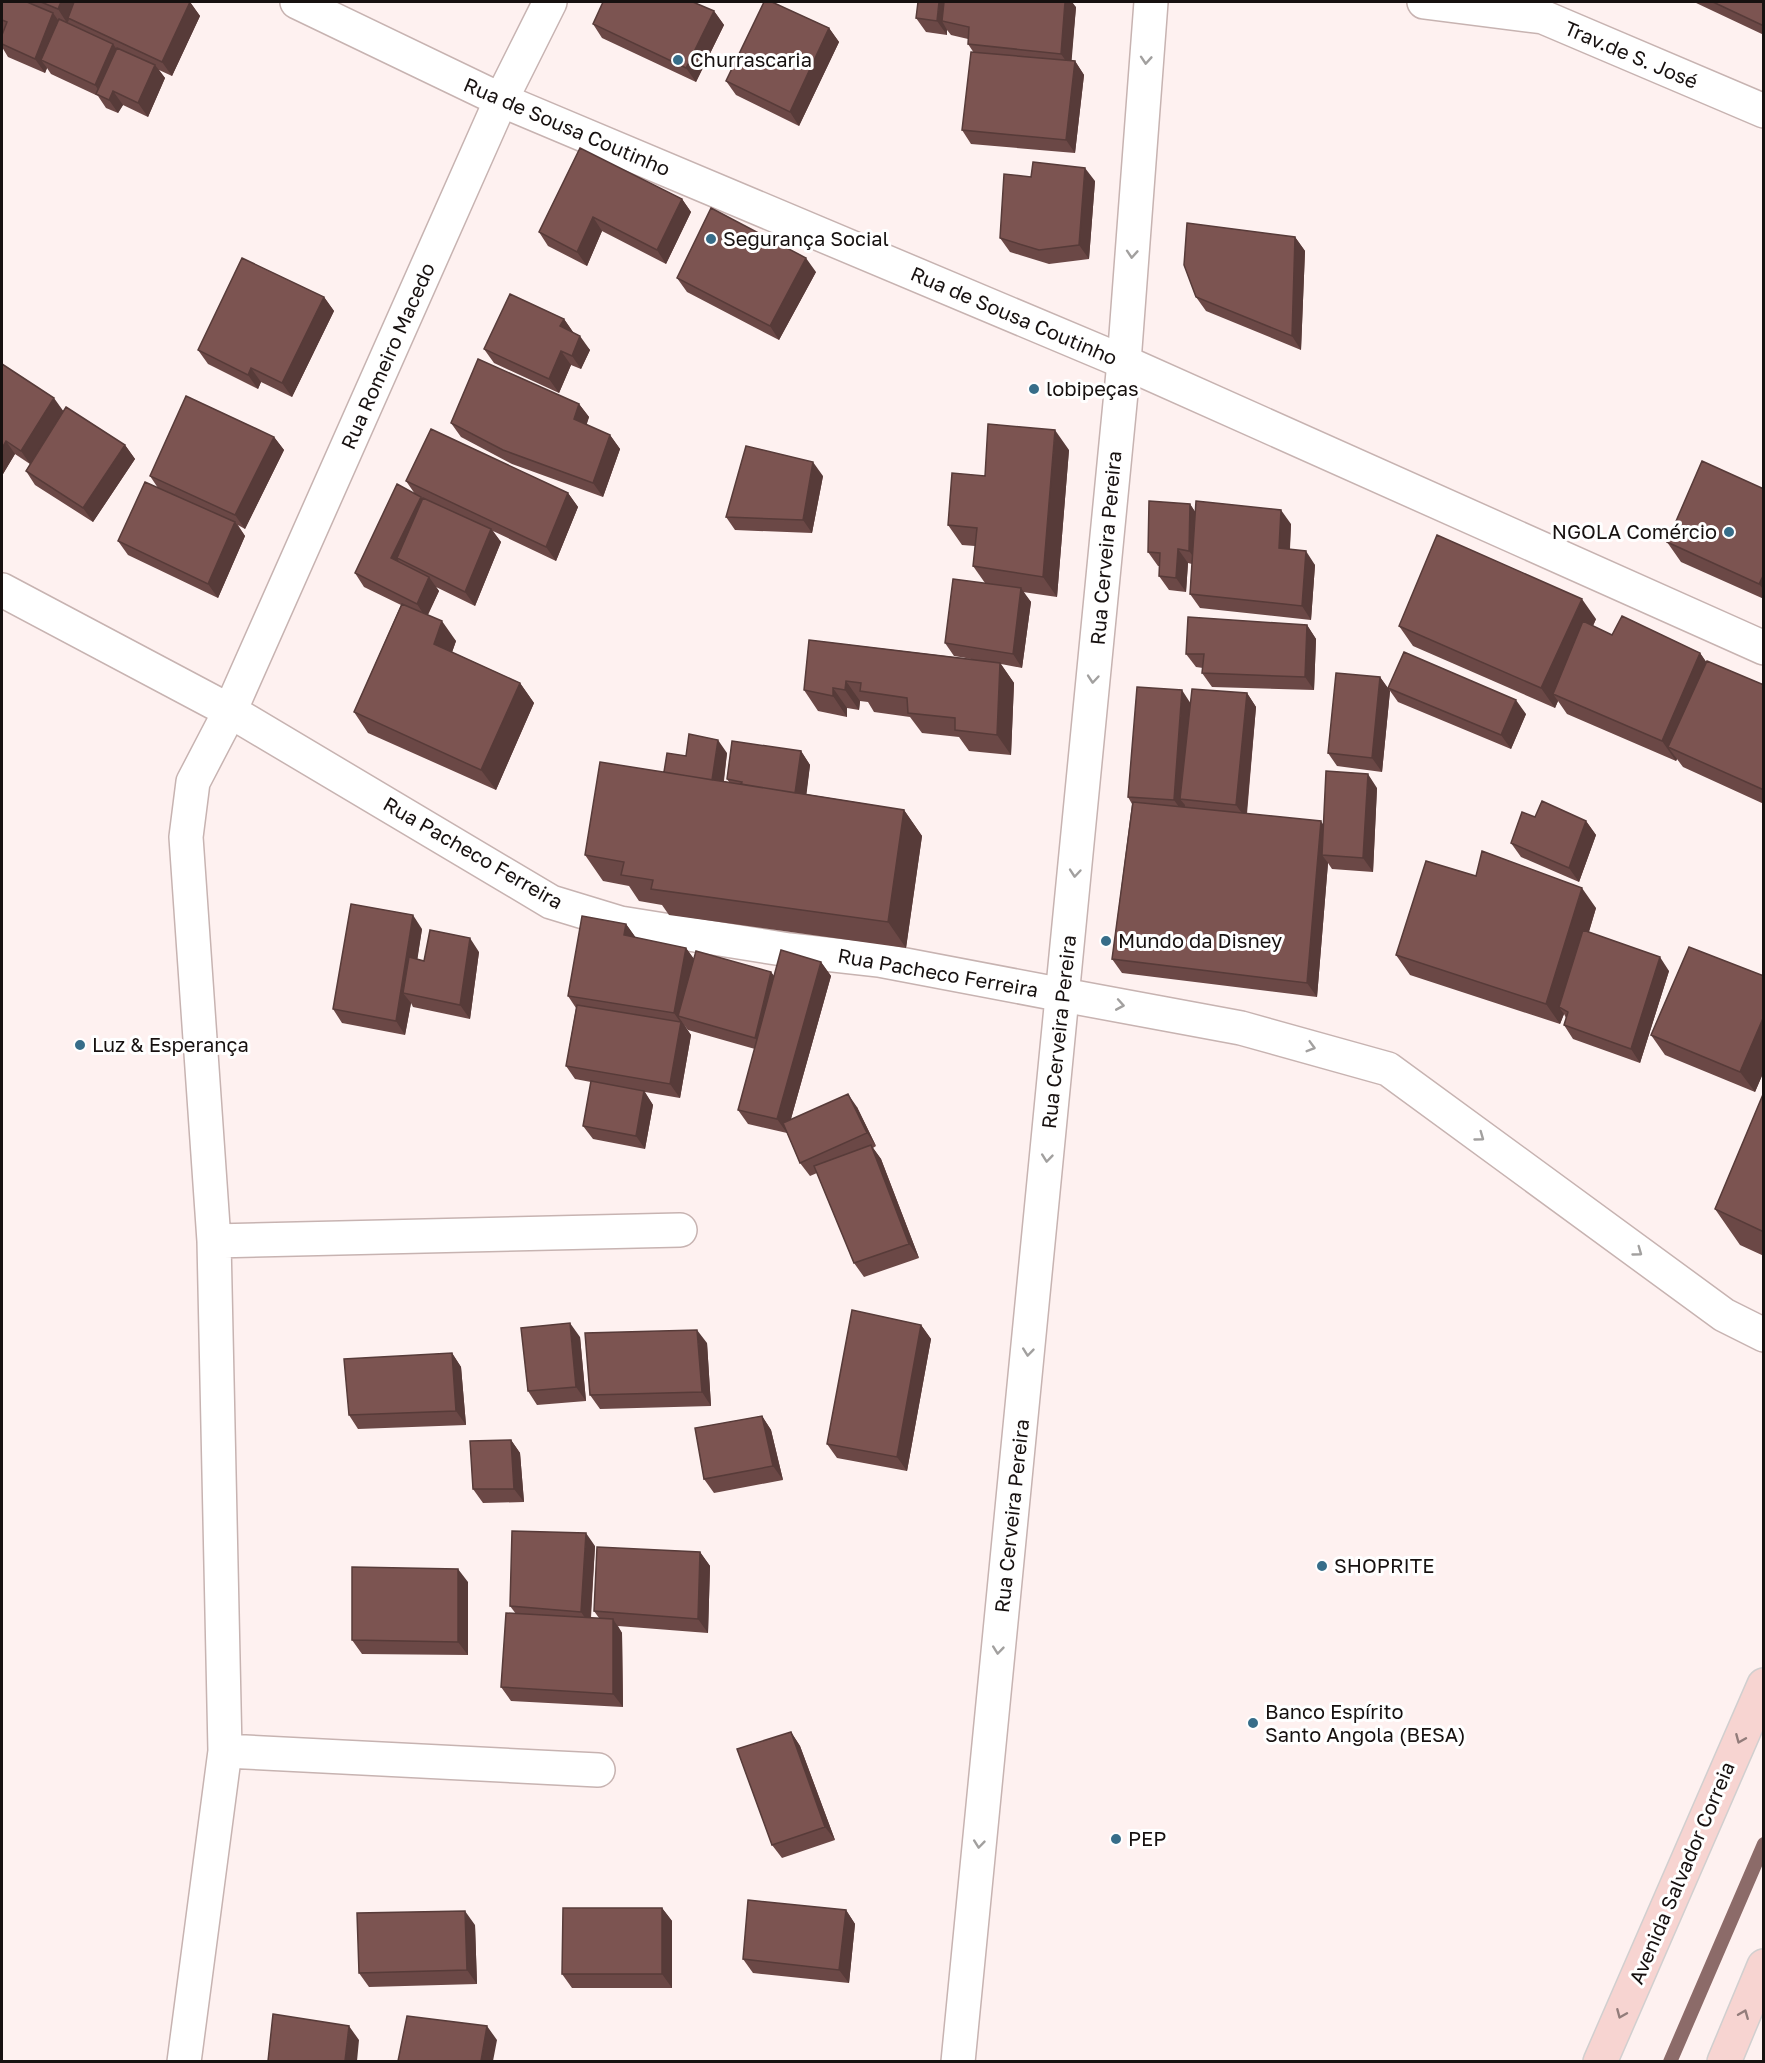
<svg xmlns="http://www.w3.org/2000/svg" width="1765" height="2063" font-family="'Golos Text',sans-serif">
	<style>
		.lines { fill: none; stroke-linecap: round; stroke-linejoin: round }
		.stream { stroke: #8c6b69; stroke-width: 14 }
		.street-casing { stroke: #c7b3b1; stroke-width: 36 }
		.secondary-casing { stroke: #c7b3b1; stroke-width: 36 }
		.primary-casing { stroke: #d1cfcf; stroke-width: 36 }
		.street { stroke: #fff; stroke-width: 33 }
		.secondary { stroke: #fff; stroke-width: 33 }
		.primary { stroke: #f7d4d1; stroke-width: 33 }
		.wall { fill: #6b4846 }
		.shaded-wall { fill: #573b39 }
		.building { fill: #7c5451; stroke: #573b39; stroke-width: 1.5 }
		.oneway { stroke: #a2a09f }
		.oneway2 { stroke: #927c7a }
		.poi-dot { fill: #376d89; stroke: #fff; stroke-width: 2 }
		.labels { text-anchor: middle; stroke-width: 6; stroke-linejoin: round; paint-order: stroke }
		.street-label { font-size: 20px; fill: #171110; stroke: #fff }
		.poi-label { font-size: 20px; fill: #171110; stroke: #fff; text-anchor: start }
	</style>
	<rect width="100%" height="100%" fill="#fef1f0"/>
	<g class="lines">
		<!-- stream -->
		<path class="stream" d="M1670 2062 1764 1844"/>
		<defs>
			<path id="street" d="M297 2 501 100 1124 362 1764 648
				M1424 2 1543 17 1764 111
				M1063 995 1241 1028 1388 1069 1724 1315 1764 1335
				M214 1241 680 1230
				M225 1751 598 1770
				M184 2062 225 1751 214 1241 186 837 193 782 230 711 501 100 550 2"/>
			<path id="secondary" d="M2 590 230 711 551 902 620 923 789 950 879 960 1063 995
				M958 2062 1124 362 1151 2"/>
			<path id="primary" d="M1600 2062 1764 1685
				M1724 2062 1764 1966"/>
		</defs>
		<!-- street casing -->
		<use href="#street" class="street-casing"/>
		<!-- secondary casing -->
		<use href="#secondary" class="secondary-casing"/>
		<!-- primary casing -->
		<use href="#primary" class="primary-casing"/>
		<!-- street -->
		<use href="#street" class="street"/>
		<!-- secondary -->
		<use href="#secondary" class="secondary"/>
		<!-- primary -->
		<use href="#primary" class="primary"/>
	</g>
	<!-- wall -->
	<path class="wall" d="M2 2H190L200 16 172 76 159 70 165 78 148 117 123 105 118 113 106 108 98 96 51 74 47 68 45 73 8 57 2 47V35L3 30 2 29Z
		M1694 2H1764V35Z
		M1076 7 1071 61H1075L1084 75 1075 153 971 144 962 130 974 53 968 44V39L951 35 947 30V35L926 32 916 18Z
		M714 11 724 25 696 82 602 38 593 24Z
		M829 28 839 42 799 126 736 95 726 81Z
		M580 148 682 199 691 212 666 264 602 231 587 266 548 246 539 232Z
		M1031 177 1095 181 1089 259 1049 264 1010 252 1000 238Z
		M1295 237 1305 251 1301 350 1206 311 1196 297Z
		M816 272 779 340 687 292 677 278Z
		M324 297 334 311 292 397 261 382 258 389 208 364 198 350Z
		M564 319 573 332 590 350 581 369 571 365 559 393 494 363 484 349Z
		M2 364 63 411 125 445 135 459 93 522 35 485 26 471 30 464 15 454 3 474 2 473Z
		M579 404 589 417 586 425 610 435 620 449 603 497 512 464 461 437 451 423Z
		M274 437 284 450 245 529 238 525 245 536 218 598 128 555 118 541 158 488 150 476Z
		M1069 450 1057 597 1023 592 1031 602 1022 668 1001 664 1014 683 1011 755 969 751 959 737 922 733 910 717 874 712 868 702 860 701 859 710 847 708V717L818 711 804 690 809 640 972 659 954 656 945 643 985 583 973 566 975 546 962 545 948 525 985 476Z
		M823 476 812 533 735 530 726 517Z
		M406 481 568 493 578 507 556 561 493 531 501 542 475 606 436 587 439 591 428 615 456 641 452 652 520 683 534 703 496 790 368 733 354 712 401 605 364 587 355 573 415 494Z
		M1764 489V599L1681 562 1667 542Z
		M1190 504 1196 513 1291 524 1290 549 1315 565 1311 620 1200 608 1190 594 1192 564 1188 563 1186 592 1169 590 1159 576V566H1158L1148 552Z
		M1596 619 1593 626 1612 635 1700 653 1706 662 1764 685V804L1683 767 1677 759 1676 761 1567 714 1558 701 1555 708 1413 646 1399 626Z
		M1307 625 1316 639 1314 690 1212 687 1202 673 1203 668 1196 667 1186 654Z
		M1380 677 1390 691 1382 772 1337 766 1328 753Z
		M1388 688 1526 714 1511 749 1398 702Z
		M1247 693 1256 707 1247 814 1324 826 1377 788 1373 872 1332 869 1328 863 1317 997 1122 973 1112 959 1132 804 1128 797 1190 703Z
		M801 751 810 765 806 794 904 810 922 836 906 948 669 915 662 905 639 901 629 886 603 881 585 855 664 772 686 756 727 753 724 781 729 782 727 779Z
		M1535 817 1586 821 1596 835 1579 882 1521 857 1511 843Z
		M1476 876 1596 908 1589 932 1669 971 1640 1063 1573 1039 1564 1025 1566 1018 1564 1014 1560 1024 1410 975 1396 955Z
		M626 924 636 938 686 948 694 959 771 972 774 976 821 962 831 976 791 1119 857 1107 876 1146 873 1148 881 1159 919 1258 864 1277 854 1263 817 1173 810 1176 800 1163 787 1133 748 1124 738 1110 755 1049 688 1030 684 1025 691 1035 680 1098 645 1092 653 1105 645 1149 593 1139 583 1126 591 1082 575 1079 566 1066 576 1008 568 996Z
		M422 929 417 959 424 961 479 952 470 1019 413 1007 411 1003 405 1035 342 1023 333 1009Z
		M1764 976V1071L1755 1092 1665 1055 1651 1035Z
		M1764 1092V1256L1740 1245 1715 1209Z
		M921 1325 931 1339 907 1471 837 1458 827 1444Z
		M580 1337 586 1401 537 1405 528 1391Z
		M707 1343 711 1406 600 1409 590 1395Z
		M452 1353 461 1367 466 1425 358 1429 349 1415Z
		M762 1416 771 1430 783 1480 714 1493 704 1479Z
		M511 1440 520 1453 524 1502 483 1503 473 1489Z
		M595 1546 591 1618H599L594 1611 700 1552 710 1566 708 1633 618 1626 622 1633 623 1707 511 1701 501 1687 516 1614 510 1606Z
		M468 1582V1655L362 1654 352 1640Z
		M791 1732 800 1746 835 1840 782 1858 772 1845Z
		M662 1908 672 1921V1988H572L562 1974Z
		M846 1910 855 1924 849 1983 753 1973 743 1959Z
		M475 1925 477 1984 369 1987 359 1973Z"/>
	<!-- shaded-wall -->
	<path class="shaded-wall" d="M61 2H77L68 18 69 20 67 23 58 9Z
		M190 2 200 16 172 76 162 62Z
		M939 2H951L942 21 947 30V35L937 21Z
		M1065 2H1072L1076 7 1071 68 1061 54Z
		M714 11 724 25 696 82 686 68Z
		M53 13 63 27 41 60 47 68 45 73 35 59Z
		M829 28 839 42 799 126 790 112Z
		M113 44 123 58 103 97 95 85Z
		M1075 61 1084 75 1075 153 1066 140Z
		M155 65 165 78 148 117 138 103Z
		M113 91 123 105 118 113 109 100Z
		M1085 168 1095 181 1089 259 1079 245Z
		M682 199 691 212 666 264 657 250Z
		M593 217 602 231 587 266 577 252Z
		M1295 237 1305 251 1301 350 1292 336Z
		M806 258 816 272 779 340 770 326Z
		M324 297 334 311 292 397 282 383Z
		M564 319 573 332 560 326Z
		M580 336 590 350 581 369 572 356Z
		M561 351 571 365 559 393 549 379Z
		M251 368 261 382 258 389 248 375Z
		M54 398 64 412 30 464 21 451Z
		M579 404 589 417 584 433 574 419Z
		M1055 430 1069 450 1057 597 1043 577Z
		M610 435 620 449 603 497 593 483Z
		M274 437 284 450 245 529 235 515Z
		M6 441 15 454 3 474 2 472V448Z
		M125 445 135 459 93 522 83 508Z
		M813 462 823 476 812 533 803 520Z
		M568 493 578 507 556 561 546 547Z
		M421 497 430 511 397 558 403 568 391 558Z
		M1190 504 1199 518V564L1189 551Z
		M1281 510 1291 524 1289 562 1279 548Z
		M235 522 245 536 218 598 208 584Z
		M491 529 501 542 475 606 465 592Z
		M1178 549 1188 563 1186 592 1176 578Z
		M1306 551 1315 565 1311 620 1302 606Z
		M1764 574V590L1759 584Z
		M429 577 439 591 426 618 417 604Z
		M1021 588 1031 602 1022 668 1013 654Z
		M1582 599 1596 619 1560 697 1553 694 1558 701 1555 708 1541 688Z
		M442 621 456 641 448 664 434 644Z
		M1307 625 1316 639 1314 690 1305 677Z
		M1700 653 1714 673 1668 747 1677 759 1676 761 1662 741Z
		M1000 663 1014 683 1011 755 997 735Z
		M1380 677 1390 691 1382 772 1372 758Z
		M846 681 860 701 859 710 845 690Z
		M520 683 534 703 496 790 481 770Z
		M833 688 847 708V717L833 696Z
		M1182 690 1191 704 1180 799 1185 805 1184 814 1174 800Z
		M1247 693 1256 707 1246 819 1236 805Z
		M1516 700 1526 714 1511 749 1501 735Z
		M718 740 727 753 721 801 711 787Z
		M801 751 810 765 804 815 794 801Z
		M1368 774 1377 788 1373 872 1363 858Z
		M904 810 922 836 906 948 888 922Z
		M1321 821 1330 835 1322 855 1328 863 1317 997 1307 983Z
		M1586 821 1596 835 1579 882 1569 868Z
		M1582 888 1596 908 1565 1010 1559 1007 1564 1014 1560 1024 1546 1004Z
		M413 915 422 929 412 995 403 993 411 1003 405 1035 396 1021Z
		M626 924 636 938 624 935Z
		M470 938 479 952 470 1019 460 1005Z
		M686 948 696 962 678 1016 691 1035 680 1098 670 1084 681 1023 674 1013Z
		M1660 957 1669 971 1640 1063 1631 1049Z
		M821 962 831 976 787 1133 777 1119Z
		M771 972 781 986 765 1052 755 1038Z
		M1764 1016V1071L1755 1092 1740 1072Z
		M644 1091 653 1105 645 1149 636 1136Z
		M848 1094 857 1107 876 1146 867 1133Z
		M871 1145 881 1159 919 1258 909 1244Z
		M570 1323 580 1337 586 1401 576 1387Z
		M921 1325 931 1339 907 1471 897 1457Z
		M697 1330 707 1343 711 1406 702 1392Z
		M452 1353 461 1367 466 1425 456 1411Z
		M762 1416 771 1430 783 1480 773 1466Z
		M511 1440 520 1453 524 1502 514 1489Z
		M586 1533 595 1546 590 1625 581 1612Z
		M700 1552 710 1566 708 1633 698 1619Z
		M458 1569 468 1582V1655L458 1642Z
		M613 1619 622 1633 623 1707 613 1694Z
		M791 1732 800 1746 835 1840 825 1827Z
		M662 1908 672 1921V1988L662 1974Z
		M846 1910 855 1924 849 1983 839 1970Z
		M465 1911 475 1925 477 1984 467 1970Z
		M349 2026 359 2040 357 2061H345Z
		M487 2026 497 2040 493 2061H481Z"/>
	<!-- building -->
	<path class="building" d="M2 2H27L53 13 35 59 2 44V35L7 22 2 20Z
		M41 2H61L58 9Z
		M74 2H190L162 62 68 18Z
		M603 2H693L714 11 686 68 593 24Z
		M764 2H772L829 28 790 112 726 81Z
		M918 2H939L937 21 916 18Z
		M944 2H1065L1061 54 968 44 969 27 942 21Z
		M1713 2H1764V26Z
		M59 19 113 44 95 85 41 60Z
		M117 48 155 65 138 103 113 91 109 100 96 94Z
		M971 52 1075 61 1066 140 962 130Z
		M580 148 682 199 657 250 593 217 577 252 539 232Z
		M1033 162 1085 168 1079 245 1039 250 1000 238 1004 174 1031 177Z
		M711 208 806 258 770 326 677 278Z
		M1187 223 1295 237 1292 336 1196 297 1184 265Z
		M242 258 324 297 282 383 251 368 248 375 198 350Z
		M510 294 564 319 560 326 580 336 572 356 561 351 549 379 484 349Z
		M478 359 579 404 574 419 610 435 593 483 503 450 451 423Z
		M2 364 54 398 21 451 6 441 2 448Z
		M186 396 274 437 235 515 150 476Z
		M66 407 125 445 83 508 26 471Z
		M988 424 1055 430 1043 577 973 566 977 528 948 525 952 473 985 476Z
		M431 429 568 493 546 547 406 481Z
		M746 446 813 462 803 520 726 517Z
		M1702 461 1764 489V574L1759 584 1667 542Z
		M145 482 235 522 208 584 118 541Z
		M397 484 421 497 391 558 429 577 417 604 355 573Z
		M423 498 491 529 465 592 397 558Z
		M1149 501 1190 504 1189 551 1178 549 1176 578 1159 576 1160 553 1148 552Z
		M1196 501 1281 510 1279 548 1306 551 1302 606 1190 594Z
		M1437 535 1582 599 1541 688 1399 626Z
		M953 579 1021 588 1013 654 945 643Z
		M402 604 442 621 434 644 520 683 481 770 354 712Z
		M1622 616 1700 653 1662 741 1553 694 1583 621 1612 635Z
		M1188 617 1307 625 1305 677 1202 673 1204 654H1186Z
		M809 640 1000 663 997 735 955 730V718L908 713 907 698 860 691 861 683 846 681 845 690 833 688V696L804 690Z
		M1404 652 1516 700 1501 735 1388 688Z
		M1707 661 1764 685V790L1668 747Z
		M1336 673 1380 677 1372 758 1328 753Z
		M1137 687 1182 690 1174 800 1128 797Z
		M1192 689 1247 693 1236 805 1180 799Z
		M689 734 718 740 712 780 664 772 667 753 686 756Z
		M732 741 801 751 795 793 741 784 742 782 727 779Z
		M600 762 904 810 888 922 651 889 653 880 621 875 624 862 585 855Z
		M1326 771 1368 774 1363 858 1322 855Z
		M1542 801 1586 821 1569 868 1511 843 1522 812 1535 817Z
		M1133 802 1321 821 1307 983 1112 959Z
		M1482 851 1582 888 1546 1004 1396 955 1426 861 1476 876Z
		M351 904 413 915 396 1021 333 1009Z
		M582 916 626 924 624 935 686 948 674 1013 568 996Z
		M430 930 470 938 460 1005 403 993 409 957 424 961Z
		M1583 930 1660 957 1631 1049 1564 1025 1568 1012 1559 1007Z
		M1689 947 1764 976V1016L1740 1072 1651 1035Z
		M781 950 821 962 777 1119 738 1110Z
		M696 951 771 972 755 1038 678 1016Z
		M577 1005 681 1022 670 1084 566 1066Z
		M591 1081 644 1091 636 1136 583 1126Z
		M1764 1092V1232L1715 1209Z
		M848 1094 867 1133 800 1163 783 1123Z
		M871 1145 909 1244 854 1263 814 1166Z
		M852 1310 921 1325 897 1457 827 1444Z
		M570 1323 576 1387 528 1391 521 1328Z
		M697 1330 702 1392 590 1395 585 1333Z
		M452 1353 456 1411 349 1415 344 1359Z
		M762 1416 773 1466 704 1479 695 1428Z
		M511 1440 514 1489H473L470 1441Z
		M512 1531 586 1533 581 1612 510 1606Z
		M597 1547 700 1552 698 1619 594 1611Z
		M352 1567 458 1569V1642L352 1640Z
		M506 1613 613 1619V1694L501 1687Z
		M791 1732 825 1827 772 1845 737 1749Z
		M748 1900 846 1910 839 1970 743 1959Z
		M563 1908H662V1974H562Z
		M465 1911 467 1970 359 1973 357 1913Z
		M273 2014 349 2026 345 2061H268Z
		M407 2016 487 2026 481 2061H398Z"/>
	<!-- one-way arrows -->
	<defs><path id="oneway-chevron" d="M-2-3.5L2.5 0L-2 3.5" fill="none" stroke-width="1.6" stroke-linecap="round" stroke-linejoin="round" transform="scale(1.5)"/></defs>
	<g class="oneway">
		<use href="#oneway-chevron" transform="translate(1146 60) rotate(94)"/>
		<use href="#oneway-chevron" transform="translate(1132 254) rotate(94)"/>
		<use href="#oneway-chevron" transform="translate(1093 679) rotate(95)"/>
		<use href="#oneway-chevron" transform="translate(1075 873) rotate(95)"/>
		<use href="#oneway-chevron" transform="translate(1120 1005) rotate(10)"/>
		<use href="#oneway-chevron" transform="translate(1311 1047) rotate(16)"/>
		<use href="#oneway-chevron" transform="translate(1480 1137) rotate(36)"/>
		<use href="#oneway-chevron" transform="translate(1047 1158) rotate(96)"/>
		<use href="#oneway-chevron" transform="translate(1638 1252) rotate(36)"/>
		<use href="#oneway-chevron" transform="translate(1028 1352) rotate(96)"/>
		<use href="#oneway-chevron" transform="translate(998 1650) rotate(96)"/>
		<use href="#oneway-chevron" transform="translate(979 1844) rotate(96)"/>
	</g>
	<g class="oneway2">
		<use href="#oneway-chevron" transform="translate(1740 1739) rotate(113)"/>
		<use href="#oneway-chevron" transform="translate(1621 2014) rotate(113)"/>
		<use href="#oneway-chevron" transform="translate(1744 2014) rotate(-68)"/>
	</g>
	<!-- markers -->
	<g class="poi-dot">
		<circle cx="678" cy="60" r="6"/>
		<circle cx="711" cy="239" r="6"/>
		<circle cx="1034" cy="389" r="6"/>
		<circle cx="1729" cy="532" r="6"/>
		<circle cx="1106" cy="941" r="6"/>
		<circle cx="80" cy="1045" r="6"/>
		<circle cx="1322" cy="1566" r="6"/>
		<circle cx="1253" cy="1723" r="6"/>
		<circle cx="1116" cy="1839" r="6"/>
	</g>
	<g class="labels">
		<!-- street labels -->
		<g class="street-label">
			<text transform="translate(1631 55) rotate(23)" y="7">Trav.de S. José</text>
			<text transform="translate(567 127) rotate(23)" y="7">Rua de Sousa Coutinho</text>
			<text transform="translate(1014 316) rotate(23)" y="7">Rua de Sousa Coutinho</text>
			<text transform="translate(388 356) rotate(-66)" y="7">Rua Romeiro Macedo</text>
			<text transform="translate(1106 548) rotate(-85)" y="7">Rua Cerveira Pereira</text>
			<text transform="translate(473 853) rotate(30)" y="7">Rua Pacheco Ferreira</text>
			<text transform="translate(938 973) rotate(10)" y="7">Rua Pacheco Ferreira</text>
			<text transform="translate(1059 1032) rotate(-84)" y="7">Rua Cerveira Pereira</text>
			<text transform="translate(1012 1516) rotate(-84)" y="7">Rua Cerveira Pereira</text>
			<text transform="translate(1682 1873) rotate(-67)" y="7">Avenida Salvador Correia</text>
		</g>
		<!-- poi labels -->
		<g class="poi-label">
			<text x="690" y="67">Churrascaria</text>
			<text x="723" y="246">Segurança Social</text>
			<text x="1046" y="396">lobipeças</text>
			<text x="1717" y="539" text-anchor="end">NGOLA Comércio</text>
			<text x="1118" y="948">Mundo da Disney</text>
			<text x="92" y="1052">Luz &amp; Esperança</text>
			<text x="1334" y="1573">SHOPRITE</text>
			<text x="1265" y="1719">Banco Espírito<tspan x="1265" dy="23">Santo Angola (BESA)</tspan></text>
			<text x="1128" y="1846">PEP</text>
		</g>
	</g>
	<!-- border -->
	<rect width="1765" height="2063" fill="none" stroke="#171110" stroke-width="6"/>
</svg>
